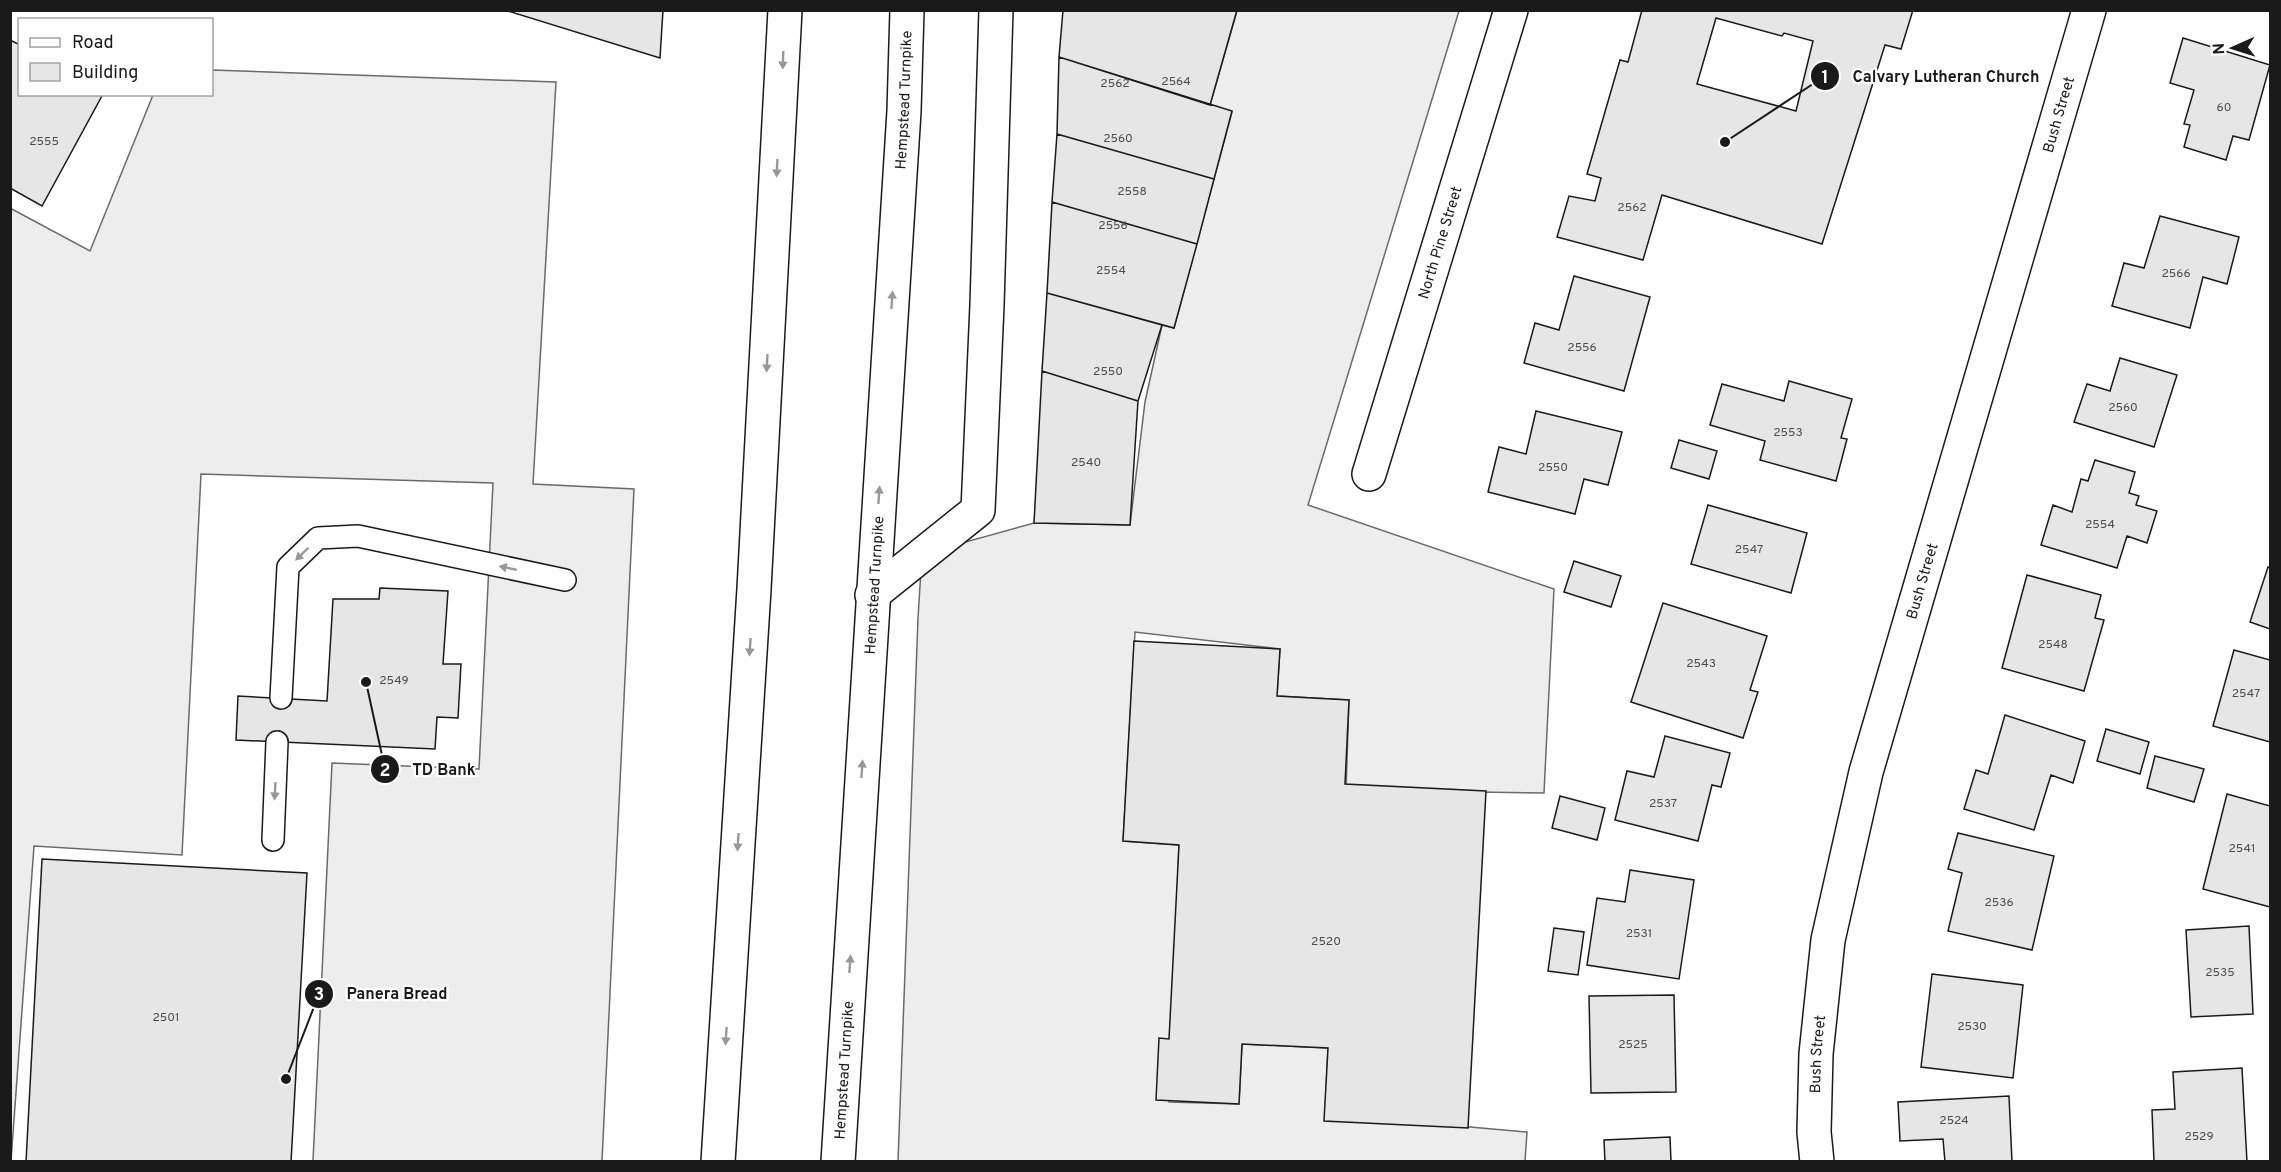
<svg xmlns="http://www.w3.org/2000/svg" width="2281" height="1172" font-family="Overpass,sans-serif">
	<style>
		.parking { fill: #ededed; stroke: #6a6a6a; stroke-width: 1.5 }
		.building { fill: #e6e6e6; stroke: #1a1a1a; stroke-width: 1.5; fill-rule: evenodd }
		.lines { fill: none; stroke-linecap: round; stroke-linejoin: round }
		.service-casing { stroke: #1a1a1a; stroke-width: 24 }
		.minor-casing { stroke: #1a1a1a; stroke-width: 36 }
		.primary-casing { stroke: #1a1a1a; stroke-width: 36 }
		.service { stroke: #fff; stroke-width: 21 }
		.minor { stroke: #fff; stroke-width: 33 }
		.primary { stroke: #fff; stroke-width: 33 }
		.oneway { fill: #989898 }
		.labels { text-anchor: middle; stroke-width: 4.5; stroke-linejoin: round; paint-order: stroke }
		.number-label { font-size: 12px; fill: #4d4d4d }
		.street-label { font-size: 15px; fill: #1a1a1a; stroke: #fff }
		.leader { fill: none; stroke: #1a1a1a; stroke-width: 2 }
		.callout-dot { fill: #1a1a1a; stroke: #fff; stroke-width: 2 }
		.mark-label { font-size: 18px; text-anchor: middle; font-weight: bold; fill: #fff }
		.callout-label { font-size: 16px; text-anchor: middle; font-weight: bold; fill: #1a1a1a; stroke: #fff; stroke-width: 4.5; stroke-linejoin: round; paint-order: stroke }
	</style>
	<rect width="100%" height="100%" fill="#fff"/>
	<!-- parking -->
	<path class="parking" d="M1237 11H1459L1308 505 1554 589 1544 793 1346 790 1349 700 1277 696 1280 649 1135 632 1123 841 1179 845 1169 1102 1239 1104 1242 1044 1328 1048 1325 1114 1527 1132 1525 1161 898 1162 918 618 922 554 1034 523 1130 525 1145 402 1162 325 1174 328 1232 112 1210 105Z
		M212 70 556 82 533 484 634 489 602 1161H313L332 763 479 769 493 483 201 474 182 855 34 846 11 1161 10 208 90 251 153 95 212 94Z"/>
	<!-- building -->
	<path class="building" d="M505 10H663L660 58Z
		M1063 10H1237L1210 105 1059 57Z
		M1642 10H1913L1901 49 1885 45 1822 244 1662 195 1643 260 1557 237 1569 196 1595 201 1601 178 1587 174 1620 60 1628 62ZM1716 18 1782 36 1784 33 1813 41 1796 111 1697 84Z
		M2183 38 2270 65 2249 140 2233 136 2226 160 2184 147 2190 125 2184 124 2194 90 2170 83Z
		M10 40 20 45V94H103L42 206 10 188Z
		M1059 57 1232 111 1214 179 1057 134Z
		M1057 134 1214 179 1197 244 1052 202Z
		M1052 202 1197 244 1174 328 1047 293Z
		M2160 216 2239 237 2227 284 2203 277 2190 328 2112 306 2124 263 2144 268Z
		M1574 276 1650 297 1624 391 1524 363 1535 323 1559 330Z
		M1047 293 1162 325 1138 401 1042 371Z
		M2120 358 2177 375 2154 447 2074 422 2087 384 2110 391Z
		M1042 371 1138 401 1130 525 1034 523Z
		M1789 381 1852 399 1841 438 1847 439 1836 481 1760 460 1765 441 1710 425 1722 384 1784 401Z
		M1536 411 1622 432 1608 485 1584 479 1575 514 1488 492 1499 447 1526 454Z
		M1679 440 1717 451 1709 479 1671 468Z
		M2095 460 2135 472 2129 493 2139 496 2136 505 2157 511 2147 543 2127 536 2117 568 2041 545 2053 505 2072 512 2081 479 2088 481Z
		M1708 505 1807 533 1791 593 1691 564Z
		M1574 561 1621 576 1611 607 1564 592Z
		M2268 567 2270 568V629L2250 622Z
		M2027 575 2101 595 2095 618 2104 620 2084 691 2002 668Z
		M380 588 448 591 443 664H461L458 718 437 717 435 749 236 740 238 696 327 701 333 599H379Z
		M1663 603 1767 636 1750 690 1758 692 1743 738 1631 702Z
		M1134 641 1280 649 1277 696 1349 700 1345 784 1486 791 1468 1128 1324 1121 1328 1048 1242 1044 1239 1104 1156 1100 1159 1038 1169 1039 1179 845 1123 841Z
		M2234 650 2270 660V742L2213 726Z
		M2005 715 2085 741 2073 783 2051 775 2034 830 1964 809 1976 770 1988 774Z
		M2106 729 2149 742 2140 774 2097 761Z
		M1665 736 1730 753 1721 787 1712 785 1698 841 1615 820 1627 771 1654 777Z
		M2155 756 2204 769 2194 802 2147 788Z
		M2227 794 2270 806V907L2203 889Z
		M1560 796 1605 808 1597 840 1552 828Z
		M1958 833 2054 856 2032 950 1948 931 1962 873 1948 869Z
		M42 859 307 873 291 1162H26Z
		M1630 870 1694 880 1679 979 1587 965 1597 898 1625 902Z
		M2249 926 2253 1014 2191 1017 2186 930Z
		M1554 928 1584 932 1578 975 1548 971Z
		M1932 974 2023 985 2013 1078 1921 1067Z
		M1674 995 1676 1092 1591 1093 1589 996Z
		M2242 1068 2247 1162H2154L2152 1110 2175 1109 2173 1072Z
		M2009 1096 2012 1162H1945L1943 1139 1900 1141 1898 1102Z
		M1670 1137 1671 1162H1605L1604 1140Z"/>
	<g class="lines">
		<defs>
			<path id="service" d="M281 698 288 567 318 538 358 536 565 580
				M273 840 277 742"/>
			<g id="minor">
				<path id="s1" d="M1369 474 1511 10"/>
				<path d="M872 595 978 510 987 305 996 10"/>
				<path id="s2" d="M1817 1162 1814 1132 1816 1054 1828 940 1866 772 2089 10"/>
			</g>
			<g id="primary">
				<path d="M718 1162 754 589 785 10"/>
				<path id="s3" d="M838 1162 904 111 907 10"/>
			</g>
		</defs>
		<!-- service casing -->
		<use href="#service" class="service-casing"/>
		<!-- minor casing -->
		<use href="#minor" class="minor-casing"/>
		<!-- primary casing -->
		<use href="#primary" class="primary-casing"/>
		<!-- service -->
		<use href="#service" class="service"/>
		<!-- minor -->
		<use href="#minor" class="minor"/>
		<!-- primary -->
		<use href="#primary" class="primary"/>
	</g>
	<!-- one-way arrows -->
	<defs><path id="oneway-solid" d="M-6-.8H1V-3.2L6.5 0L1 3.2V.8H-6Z" transform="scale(1.5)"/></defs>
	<g class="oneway">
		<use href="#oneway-solid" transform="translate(783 60) rotate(92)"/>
		<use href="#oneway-solid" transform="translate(777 168) rotate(93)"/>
		<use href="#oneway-solid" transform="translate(892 300) rotate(-86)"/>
		<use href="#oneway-solid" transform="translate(767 363) rotate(93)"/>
		<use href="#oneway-solid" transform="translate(879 495) rotate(-86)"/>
		<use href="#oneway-solid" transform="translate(302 554) rotate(136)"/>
		<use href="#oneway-solid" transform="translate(508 568) rotate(-168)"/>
		<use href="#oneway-solid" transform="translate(750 647) rotate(94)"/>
		<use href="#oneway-solid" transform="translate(862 769) rotate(-86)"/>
		<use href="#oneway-solid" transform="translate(275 791) rotate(93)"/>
		<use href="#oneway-solid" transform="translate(738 842) rotate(94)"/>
		<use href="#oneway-solid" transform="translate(850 964) rotate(-86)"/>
		<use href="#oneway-solid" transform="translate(726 1036) rotate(94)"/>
	</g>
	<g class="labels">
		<!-- number labels -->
		<g class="number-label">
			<text x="1176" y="85">2564</text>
			<text x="1115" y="87">2562</text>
			<text x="2224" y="111">60</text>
			<text x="1118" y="142">2560</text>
			<text x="44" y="145">2555</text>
			<text x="1132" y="195">2558</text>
			<text x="1632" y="211">2562</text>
			<text x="1113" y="229">2556</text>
			<text x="1111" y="274">2554</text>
			<text x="2176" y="277">2566</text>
			<text x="1582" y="351">2556</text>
			<text x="1108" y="375">2550</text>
			<text x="2123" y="411">2560</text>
			<text x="1788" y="436">2553</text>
			<text x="1086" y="466">2540</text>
			<text x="1553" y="471">2550</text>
			<text x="2100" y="528">2554</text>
			<text x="1749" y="553">2547</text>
			<text x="2053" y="648">2548</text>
			<text x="1701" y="667">2543</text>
			<text x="394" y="684">2549</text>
			<text x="2246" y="697">2547</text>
			<text x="1663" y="807">2537</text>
			<text x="2242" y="852">2541</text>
			<text x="1999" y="906">2536</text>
			<text x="1639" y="937">2531</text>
			<text x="1326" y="945">2520</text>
			<text x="2220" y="976">2535</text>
			<text x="166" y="1021">2501</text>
			<text x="1972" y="1030">2530</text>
			<text x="1633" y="1048">2525</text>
			<text x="1954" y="1124">2524</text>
			<text x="2199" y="1140">2529</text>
		</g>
		<!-- street labels -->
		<g class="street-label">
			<text dy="5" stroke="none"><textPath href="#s3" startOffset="1064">Hempstead Turnpike</textPath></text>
			<text dy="5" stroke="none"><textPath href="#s2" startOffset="1080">Bush Street</textPath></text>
			<text dy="5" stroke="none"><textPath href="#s1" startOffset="242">North Pine Street</textPath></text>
			<text dy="5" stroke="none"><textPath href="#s2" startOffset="594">Bush Street</textPath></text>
			<text dy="5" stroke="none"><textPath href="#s3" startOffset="578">Hempstead Turnpike</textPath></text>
			<text dy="5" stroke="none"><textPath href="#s2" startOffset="108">Bush Street</textPath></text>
			<text dy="5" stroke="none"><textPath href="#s3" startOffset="92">Hempstead Turnpike</textPath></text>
		</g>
	</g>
	<!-- callouts -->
	<path class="leader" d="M1725 142L1825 76M366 682L385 769M286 1079L319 994"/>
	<g class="callout-dot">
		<circle cx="1725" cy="142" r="6"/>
		<circle cx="366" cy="682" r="6"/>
		<circle cx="286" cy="1079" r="6"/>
		<circle cx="1825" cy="76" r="15"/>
		<circle cx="385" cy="769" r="15"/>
		<circle cx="319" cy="994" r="15"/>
	</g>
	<g class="mark-label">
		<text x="1825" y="83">1</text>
		<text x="385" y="776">2</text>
		<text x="319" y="1000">3</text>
	</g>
	<g class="callout-label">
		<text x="1946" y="82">Calvary Lutheran Church</text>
		<text x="444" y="775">TD Bank</text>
		<text x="397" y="999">Panera Bread</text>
	</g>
	<!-- border -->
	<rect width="2281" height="1172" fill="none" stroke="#1a1a1a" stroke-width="24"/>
	<!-- legend -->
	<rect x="18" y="18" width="195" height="78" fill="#ffffff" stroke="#a3a3a3" stroke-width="1.5"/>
	<rect x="30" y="38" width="30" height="9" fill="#ffffff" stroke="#a3a3a3" stroke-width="1.5"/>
	<text x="72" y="48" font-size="18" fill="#1a1a1a">Road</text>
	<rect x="30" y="63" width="30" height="18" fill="#e6e6e6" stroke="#a3a3a3" stroke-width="1.5"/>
	<text x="72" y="78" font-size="18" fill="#1a1a1a">Building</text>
	<!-- north arrow -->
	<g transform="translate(2233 48) rotate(267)" stroke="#ffffff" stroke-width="4.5" paint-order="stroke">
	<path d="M0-4.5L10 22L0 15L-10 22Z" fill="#1a1a1a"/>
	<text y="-9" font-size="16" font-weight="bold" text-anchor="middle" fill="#1a1a1a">N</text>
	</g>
</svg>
